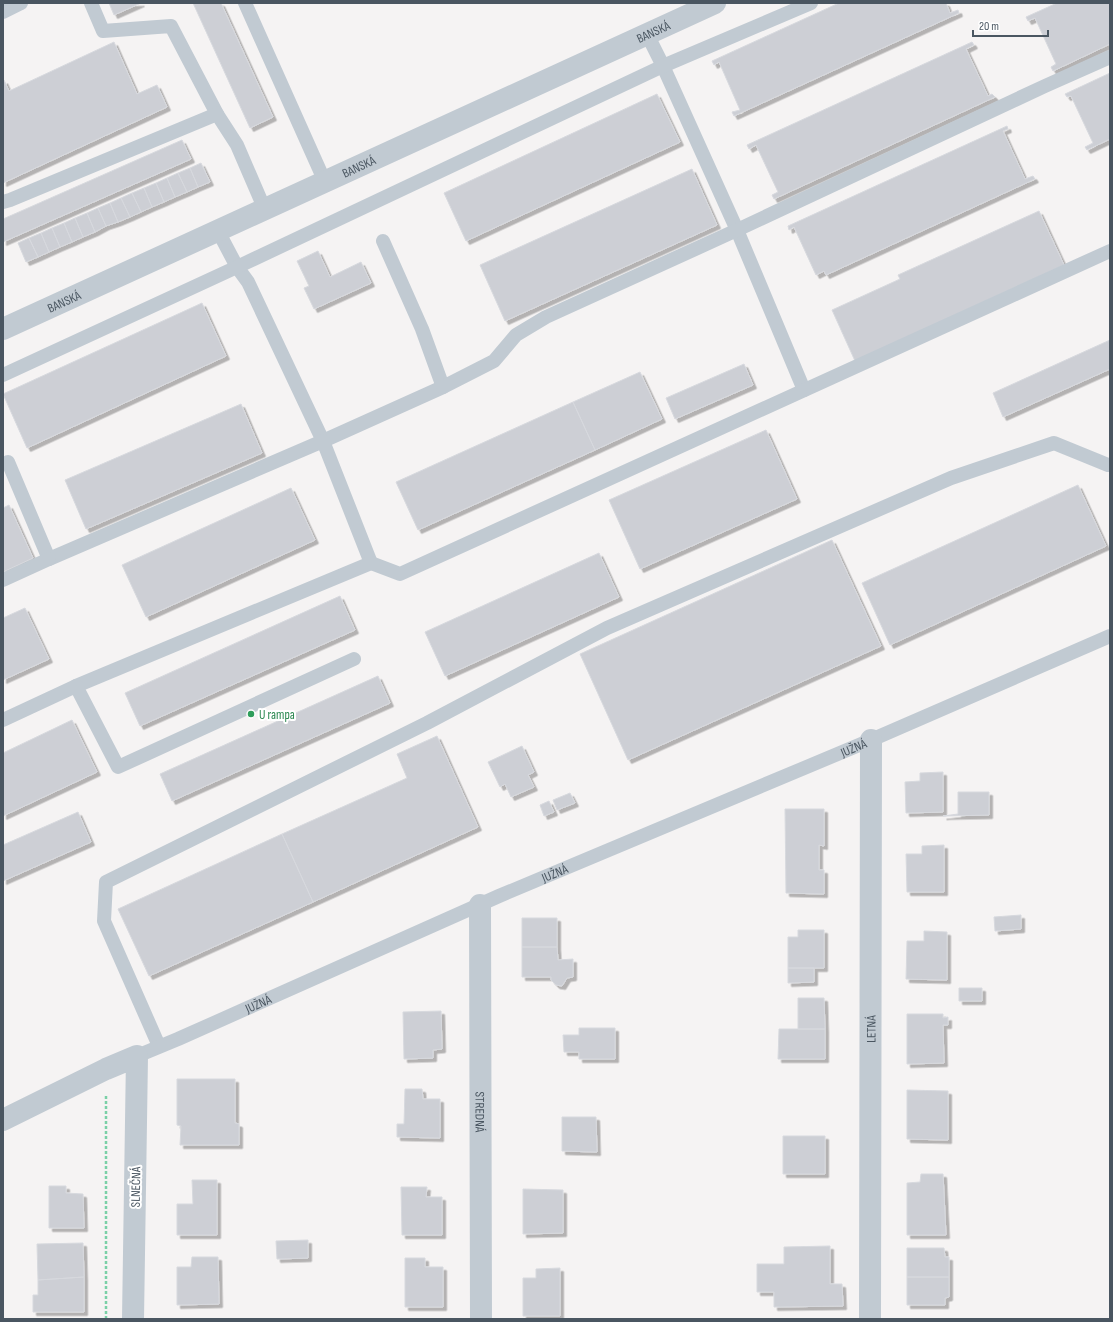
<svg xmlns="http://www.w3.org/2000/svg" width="1113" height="1322" font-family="'Sofia Sans Condensed',sans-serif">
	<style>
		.building { fill: #cdcfd5; stroke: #d7d9de; filter: url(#shadow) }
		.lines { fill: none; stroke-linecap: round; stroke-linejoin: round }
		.path { stroke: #7ad0a6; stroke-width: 2.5; stroke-dasharray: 3 2; stroke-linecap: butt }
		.service { stroke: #c1cad2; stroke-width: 14 }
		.minor { stroke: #c1cad2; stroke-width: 22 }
		.leisure-dot { fill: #2e9e5b; stroke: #fff; stroke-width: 1.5 }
		.labels { text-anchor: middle; stroke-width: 4; stroke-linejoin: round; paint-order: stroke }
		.street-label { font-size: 13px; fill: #4a5661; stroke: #fff }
		.leisure-label { font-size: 13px; fill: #27864d; stroke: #fff; text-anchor: start }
	</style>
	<defs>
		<filter id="shadow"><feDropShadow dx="3.5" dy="3.5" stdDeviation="0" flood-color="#0004"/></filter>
	</defs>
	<rect width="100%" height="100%" fill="#f5f3f3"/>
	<!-- building -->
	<path class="building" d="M109 3H141L114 15Z
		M193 3H221L273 117 250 128Z
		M839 3H946L950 13 958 10 959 13 734 116 732 112 740 110 719 62 714 65 712 61Z
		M1057 3H1110V44L1053 71 1051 67 1056 64 1035 18 1028 21 1026 17Z
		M114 42 137 94 157 85 167 107 3 183V81L4 80 9 91Z
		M972 42 974 45 966 49 988 96 992 94 995 97 774 199 772 195 778 192 756 145 749 149 747 145Z
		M1110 73V139L1087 150 1085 147 1093 143 1071 96 1067 97 1065 94Z
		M657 94 680 142 466 241 444 193Z
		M1007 126 1008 129 1003 131 1025 179 1033 176 1035 179 826 275 824 271 816 275 794 227 789 230 788 226Z
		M182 140 191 159 3 242V219Z
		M201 163 210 182 198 187 190 168Z
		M190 168 198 187 187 192 178 173Z
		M692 169 717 225 505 321 480 265Z
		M178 173 187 192 175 197 167 178Z
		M167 178 175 197 164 202 156 183Z
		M156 183 164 202 152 207 144 188Z
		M144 188 152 207 141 212 132 193Z
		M132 193 141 212 130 217 121 198Z
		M121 198 130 217 118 222 110 203Z
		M110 203 118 222 106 226 98 208Z
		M98 208 106 226 95 232 87 213Z
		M1039 211 1064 265 855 361 832 310 900 279 898 275Z
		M87 213 95 232 83 237 75 218Z
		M75 218 83 237 72 242 64 223Z
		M64 223 72 242 60 247 52 228Z
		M52 228 60 247 49 252 41 233Z
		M41 233 49 252 38 257 29 238Z
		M29 238 38 257 26 262 18 243Z
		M318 251 330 277 361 262 371 283 314 309 304 288 309 286 297 261Z
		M202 303 226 356 27 448 3 394Z
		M1110 340V369L1003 417 993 393Z
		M744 364 753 385 675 419 666 398Z
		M640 372 662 419 595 450 573 402Z
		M573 402 595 450 418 530 396 482Z
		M241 404 262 453 86 529 65 480Z
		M766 430 797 499 640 569 609 500Z
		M1078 485 1106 546 890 645 862 583Z
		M291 488 315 540 146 617 122 565Z
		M9 505 33 558 3 572V508Z
		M832 540 881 646 628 760 580 654Z
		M599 553 619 597 445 676 425 632Z
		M340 596 355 630 140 726 125 693Z
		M25 608 49 659 3 680V618Z
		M378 676 390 703 172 801 160 774Z
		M72 720 97 772 3 816V753Z
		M437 736 478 827 313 902 282 834 407 778 397 754Z
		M522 746 534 772 528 775 534 787 511 797 505 784 500 787 488 762Z
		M943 772V812L906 813 905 782 920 781V773Z
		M958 792H989V815L943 816 958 814Z
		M570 793 575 803 557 810 553 800Z
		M549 801 554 812 544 816 540 805Z
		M785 809H824V846L819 845V870H824V894L786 893Z
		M78 812 91 842 3 881V845Z
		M282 834 313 902 149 976 118 909Z
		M944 845V892H907L906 854H922V846Z
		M1021 915V929L995 931 994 917Z
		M522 918H557V947H522Z
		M798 930H824V968H788V937H798Z
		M924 931 947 932V980L906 979 907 941H924Z
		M522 947H557L558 960 573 959V977L567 978 562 986 556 985 551 980V977H522Z
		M788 968H814V982L788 983Z
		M959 988H982V1001H959Z
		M798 998H824L825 1029H798Z
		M441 1011 442 1049 433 1050V1058L404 1059 403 1012Z
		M907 1014H943V1018L948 1017V1025H943L944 1063 907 1064Z
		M579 1028H615V1059H579V1052H564L563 1035H579Z
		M779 1029H825V1059H778Z
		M177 1079H235V1123L239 1124V1145H180L181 1126 177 1125Z
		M405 1089H422L423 1099H440V1138L397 1137V1124H404Z
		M907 1090 948 1091V1140L907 1139Z
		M562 1117H596L597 1152 562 1151Z
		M783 1136H825V1174H783Z
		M921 1174H943L946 1235H907V1183L920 1182Z
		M192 1180H217V1235H177V1204H193Z
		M49 1186H66V1193L83 1194 84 1228H49Z
		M401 1187H427L426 1197H442V1235H402Z
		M523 1189 563 1190V1233L523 1234Z
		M308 1240V1258L277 1259 276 1241Z
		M83 1243 84 1277 38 1280 37 1244Z
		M830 1246V1284H842L843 1306 774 1307V1292H757V1264H784V1247Z
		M907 1248H944L945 1257H949V1277H907Z
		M192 1257H218L219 1304 177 1305V1267H191Z
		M405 1258H425V1267H443V1307H405Z
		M560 1268V1316H523V1278H536V1269Z
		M84 1277V1312H33V1295H38V1280Z
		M907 1277H949V1297L945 1298V1305H907Z"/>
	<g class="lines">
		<!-- path -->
		<path class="path" d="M106 1096V1319"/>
		<!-- service -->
		<g class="service">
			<path d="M91 3 103 31 171 26 217 114"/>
			<path d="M245 3 325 182"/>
			<path d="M3 12 21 3"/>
			<path d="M647 34 663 66 737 230 804 390"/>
			<path d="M3 202 10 200 217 114 237 145 265 210"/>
			<path d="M218 231 237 267 248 282 323 441 443 387 422 329 383 241"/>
			<path d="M3 375 237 267 663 66 811 3"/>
			<path d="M443 387 494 361 516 335 546 317 737 230 1045 86 1110 57"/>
			<path d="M8 462 49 559 323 441 371 563"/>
			<path d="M3 580 49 559"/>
			<path d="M76 686 371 563 400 574 1110 251"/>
			<path d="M3 720 76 686 118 767 354 659"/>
			<path d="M159 1046 104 921 106 882 427 723 607 628 951 478 1054 443 1108 465"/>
			<path id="s1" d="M137 1056 178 1039 499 896 871 740 1110 636"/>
		</g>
		<!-- minor -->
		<g class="minor">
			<path id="s2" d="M3 329 715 3"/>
			<path id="s3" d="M480 905 481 1319"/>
			<path d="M3 1120 106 1069 137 1056 133 1319"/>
			<path id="s4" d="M870 1319 871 740"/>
		</g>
	</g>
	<!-- markers -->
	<circle class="leisure-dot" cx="251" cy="714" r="4"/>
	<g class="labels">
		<!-- street labels -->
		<g class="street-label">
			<text dy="5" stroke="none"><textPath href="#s2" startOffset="715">BANSKÁ</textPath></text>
			<text dy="5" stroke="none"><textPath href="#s2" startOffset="391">BANSKÁ</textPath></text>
			<text dy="5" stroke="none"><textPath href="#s2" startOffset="67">BANSKÁ</textPath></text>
			<text dy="5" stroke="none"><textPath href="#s1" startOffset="780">JUŽNÁ</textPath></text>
			<text dy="5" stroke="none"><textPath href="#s1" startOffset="456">JUŽNÁ</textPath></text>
			<text dy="5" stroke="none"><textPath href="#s1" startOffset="132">JUŽNÁ</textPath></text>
			<text dy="5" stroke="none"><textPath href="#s4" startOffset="290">LETNÁ</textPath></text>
			<text dy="5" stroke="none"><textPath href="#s3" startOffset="207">STREDNÁ</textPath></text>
			<text transform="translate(135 1187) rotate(-89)" y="5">SLNEČNÁ</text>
		</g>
		<!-- leisure labels -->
		<g class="leisure-label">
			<text x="259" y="719">U rampa</text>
		</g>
	</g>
	<!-- border -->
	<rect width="1113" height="1322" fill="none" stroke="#4a5661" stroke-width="8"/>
	<!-- scale -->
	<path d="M973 30v6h75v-6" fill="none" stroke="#4a5661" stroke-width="2"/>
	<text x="979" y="30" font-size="12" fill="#4a5661" stroke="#ffffff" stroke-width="3" paint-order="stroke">20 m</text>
</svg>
